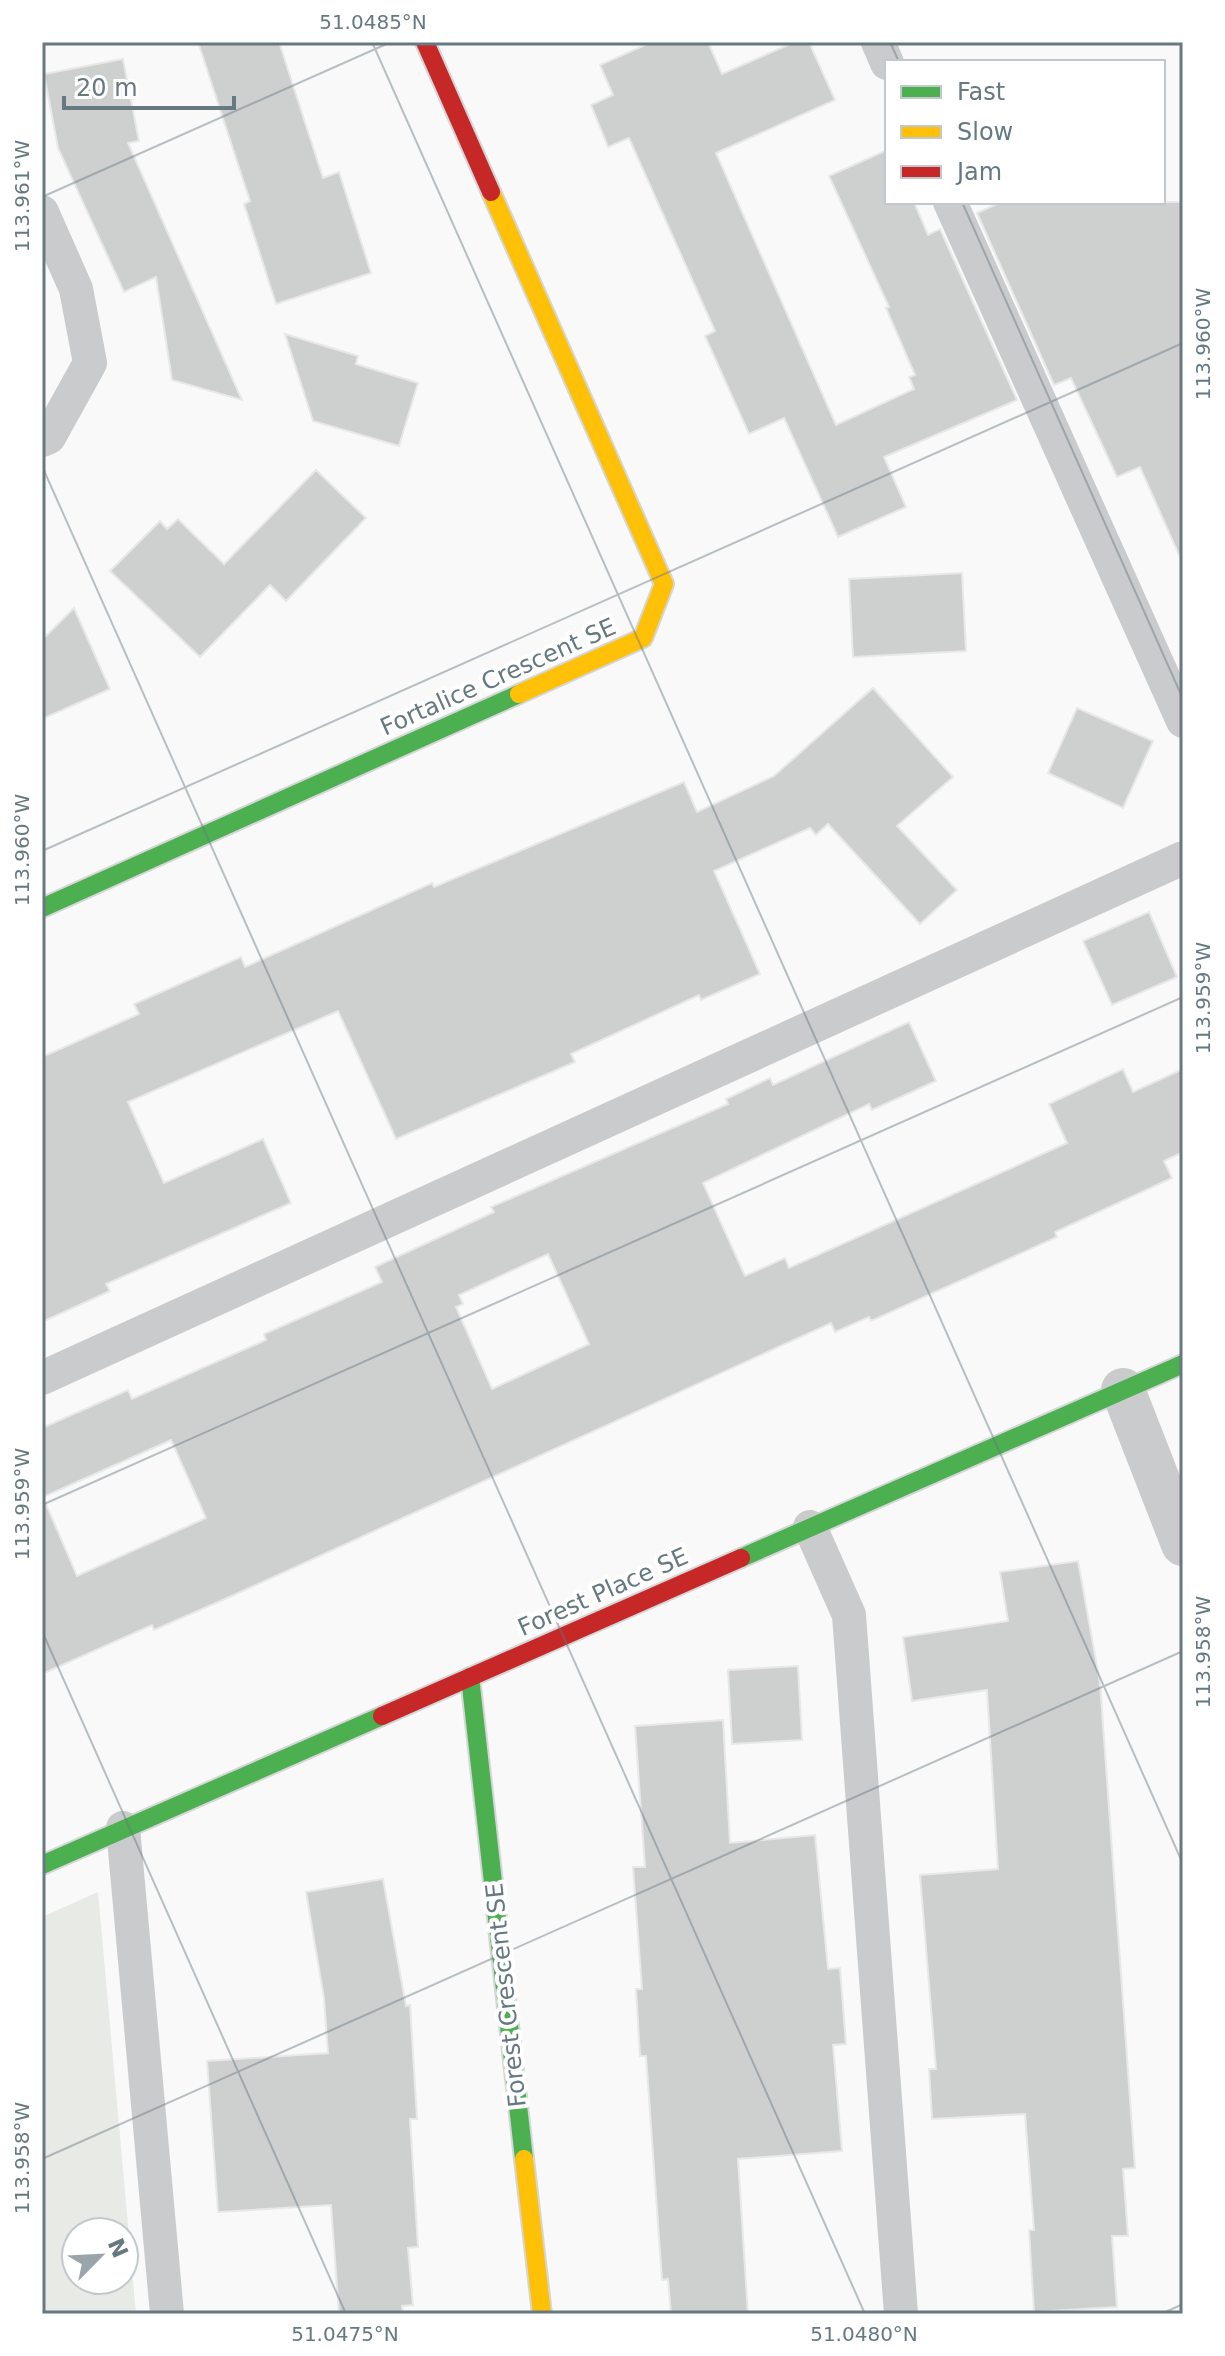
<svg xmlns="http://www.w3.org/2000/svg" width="1225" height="2356" font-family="'DejaVu Sans',sans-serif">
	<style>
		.green { fill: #e8eae6; fill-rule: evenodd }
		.building { fill: #ced0d0; stroke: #e8e8e8; stroke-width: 2; fill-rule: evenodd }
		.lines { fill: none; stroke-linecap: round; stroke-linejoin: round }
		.fast-casing { stroke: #d5d6d7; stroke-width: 22 }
		.slow-casing { stroke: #d5d6d7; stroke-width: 22 }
		.jam-casing { stroke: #d5d6d7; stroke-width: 22 }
		.lane { stroke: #cacbcc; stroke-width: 34 }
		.street { stroke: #cacbcc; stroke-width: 44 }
		.fast { stroke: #4caf50; stroke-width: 18 }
		.slow { stroke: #ffc107; stroke-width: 18 }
		.jam { stroke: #c62828; stroke-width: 18 }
		.ticks { fill: none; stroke: #667880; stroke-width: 2; stroke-opacity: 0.45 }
		.labels { text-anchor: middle; stroke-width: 8; stroke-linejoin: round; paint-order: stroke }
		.street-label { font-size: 24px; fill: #667880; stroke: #fff }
		.neatline { fill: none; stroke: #667880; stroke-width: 3 }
		.ticks-label { font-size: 20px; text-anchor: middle; fill: #667880 }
	</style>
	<rect width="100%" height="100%" fill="#f9f9f9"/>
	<!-- green -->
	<path class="green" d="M98 1892 136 2314H42V1917ZM76 2232H124V2280H76Z"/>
	<!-- building -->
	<path class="building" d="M198 42H279L323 178 339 172 371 273 276 304 244 204 250 201Z
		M652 42H708L722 74 795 42H809L835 100 716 153 836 425 914 389 909 377 915 375 886 308 889 307 829 176 887 150V202H914L928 235 940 229 1017 400 884 457 906 507 838 537 784 418 749 434 705 336 715 331 629 138 608 147 591 105 613 95 600 65Z
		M123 59 139 141 128 143 242 400 172 380 156 277 124 292 58 148 44 74Z
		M1001 202H1183V564L1140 467 1117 477 1071 378 1054 385 977 213Z
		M285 334 358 356 356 364 418 383 399 446 313 421Z
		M316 470 366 518 286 601 270 585 200 657 110 571 160 521 167 529 178 519 224 564Z
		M962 573 966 651 853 657 849 579Z
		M74 608 110 689 42 719V640Z
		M873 688 953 777 897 826 957 890 920 924 828 824 816 835 810 828 714 871 760 974 701 1000 699 995 571 1054 575 1062 396 1139 338 1011 128 1102 164 1183 263 1139 291 1203 106 1284 110 1291 42 1322V1057L139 1014 134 1004 241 957 245 967 432 883 434 887 684 782 697 812 774 776Z
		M1077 708 1153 741 1123 808 1048 773Z
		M1149 912 1177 977 1112 1005 1083 941Z
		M909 1022 936 1081 872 1110 869 1104 703 1183 745 1276 785 1258 789 1268 1067 1143 1049 1104 1123 1069 1133 1092 1183 1069V1152L1164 1161 1172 1178 1055 1232 1057 1237 871 1321 869 1317 835 1332 831 1323 225 1599 154 1630 152 1625 42 1674V1428L128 1390 132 1399 266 1340 264 1334 382 1282 375 1267 494 1212 491 1207 728 1104 726 1099 770 1078 773 1085ZM548 1254 589 1344 492 1389 456 1307 463 1304 459 1295ZM171 1440 206 1518 77 1576 43 1497Z
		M1078 1561 1100 1683 1135 2168 1123 2169 1128 2236H1112L1117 2307 1034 2312 1029 2230H1034L1025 2114 932 2119 929 2069H936L920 1875 998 1869 987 1690 912 1701 903 1637 1008 1621 1000 1572Z
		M798 1666 802 1740 732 1744 728 1670Z
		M723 1720 730 1843 815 1835 828 1969 840 1968 846 2044 833 2045 842 2151 738 2159 748 2314H671L668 2279 662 2280 646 2056H640L636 1989H642L633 1867H645L635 1726Z
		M383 1879 406 2006 410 2005 417 2119H410L418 2247 408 2248 413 2305 402 2306 403 2314H339L331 2205 218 2212 207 2061 328 2053 324 1998 306 1892Z"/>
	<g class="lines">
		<defs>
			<path id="fast" d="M42 908 519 694
				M741 1558 1183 1364
				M470 1677 524 2159
				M42 1865 382 1716"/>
			<path id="slow" d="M491 192 664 584 643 638 519 694
				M524 2159 542 2314"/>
			<path id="jam" d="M425 42 491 192
				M382 1716 741 1558"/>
		</defs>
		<!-- fast casing -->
		<use href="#fast" class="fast-casing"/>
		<!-- slow casing -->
		<use href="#slow" class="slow-casing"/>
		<!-- jam casing -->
		<use href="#jam" class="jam-casing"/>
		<!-- lane -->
		<path class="lane" d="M878 42 887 63
			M950 202 1183 721
			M42 212 76 289 90 363 49 437 42 440
			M42 1378 1183 858
			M810 1527 849 1615 901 2314
			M123 1828 167 2314"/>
		<!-- street -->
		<path class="street" d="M1123 1390 1183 1544"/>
		<!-- fast -->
		<use href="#fast" class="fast"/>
		<!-- slow -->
		<use href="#slow" class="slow"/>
		<!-- jam -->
		<use href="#jam" class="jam"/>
	</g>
	<!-- ticks -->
	<path class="ticks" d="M372 42 1183 1864M890 42 899 62M42 197 391 42M962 202 1183 699M42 466 865 2314M42 851 1183 343M42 1505 1183 997M42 1631 346 2314M42 2159 1183 1651M1161 2314 1183 2304"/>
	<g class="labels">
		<!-- street labels -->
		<g class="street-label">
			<text transform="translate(498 677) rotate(-24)" y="8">Fortalice Crescent SE</text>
			<text transform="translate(603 1592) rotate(-24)" y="8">Forest Place SE</text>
			<text transform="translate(506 1995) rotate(-96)" y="8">Forest Crescent SE</text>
		</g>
	</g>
	<!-- border -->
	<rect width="1225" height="2356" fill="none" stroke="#ffffff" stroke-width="88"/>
	<!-- legend -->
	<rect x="885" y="60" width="280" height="144" fill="#ffffff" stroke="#c2c9cc" stroke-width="2"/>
	<rect x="901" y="86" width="40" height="12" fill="#4caf50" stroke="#c2c9cc" stroke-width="2"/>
	<text x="957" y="100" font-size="24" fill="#667880">Fast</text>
	<rect x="901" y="126" width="40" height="12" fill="#ffc107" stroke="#c2c9cc" stroke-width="2"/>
	<text x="957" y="140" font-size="24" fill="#667880">Slow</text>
	<rect x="901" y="166" width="40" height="12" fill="#c62828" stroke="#c2c9cc" stroke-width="2"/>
	<text x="957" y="180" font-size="24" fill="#667880">Jam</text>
	<!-- north arrow -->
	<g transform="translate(100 2256) rotate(66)"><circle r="38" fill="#ffffff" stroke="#c2c9cc" stroke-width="2"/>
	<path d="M0-6L14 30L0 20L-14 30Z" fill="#99a5aa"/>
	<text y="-12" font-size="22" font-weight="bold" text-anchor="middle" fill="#667880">N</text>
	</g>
	<!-- scale -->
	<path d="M64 96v12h170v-12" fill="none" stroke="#667880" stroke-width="4"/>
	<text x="76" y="96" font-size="24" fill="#667880" stroke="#ffffff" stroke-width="6" paint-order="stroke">20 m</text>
	<rect x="44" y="44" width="1137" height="2268" class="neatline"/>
	<g class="ticks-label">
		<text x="373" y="29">51.0485°N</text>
		<text transform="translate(22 196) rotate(-90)" y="7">113.961°W</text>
		<text transform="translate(1203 344) rotate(-90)" y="7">113.960°W</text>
		<text transform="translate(22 850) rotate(-90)" y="7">113.960°W</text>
		<text transform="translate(1203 998) rotate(-90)" y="7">113.959°W</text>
		<text transform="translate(22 1504) rotate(-90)" y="7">113.959°W</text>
		<text transform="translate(1203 1652) rotate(-90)" y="7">113.958°W</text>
		<text transform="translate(22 2158) rotate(-90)" y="7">113.958°W</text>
		<text x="345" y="2341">51.0475°N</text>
		<text x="864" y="2341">51.0480°N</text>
	</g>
</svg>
